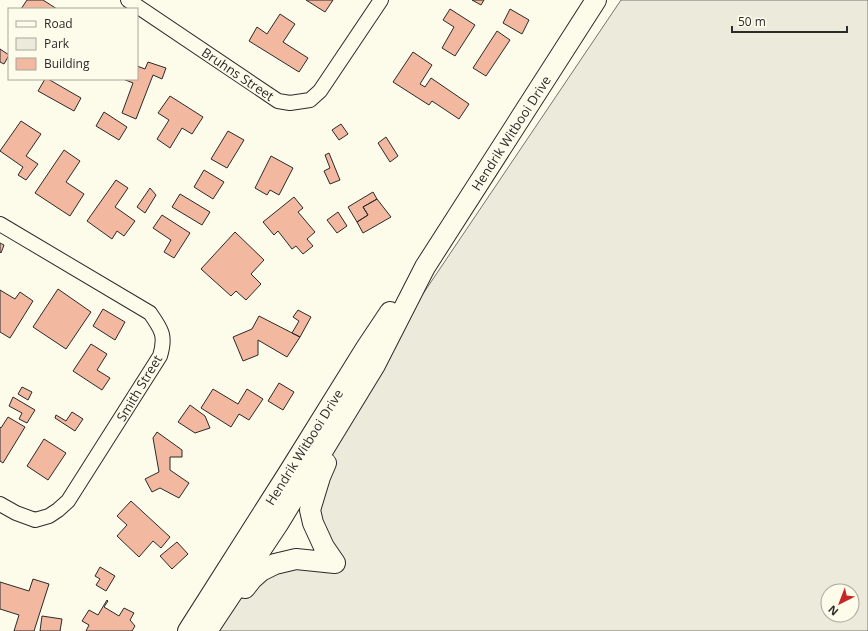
<svg xmlns="http://www.w3.org/2000/svg" width="868" height="631" font-family="'Open Sans',sans-serif">
	<style>
		.green { fill: #ecebdb; stroke: #74746e; fill-rule: evenodd }
		.building { fill: #f2b8a0; stroke: #2b2b2b }
		.lines { fill: none; stroke-linecap: round; stroke-linejoin: round }
		.street-casing { stroke: #2b2b2b; stroke-width: 16 }
		.secondary-casing { stroke: #2b2b2b; stroke-width: 22 }
		.street { stroke: #fdfbea; stroke-width: 14 }
		.secondary { stroke: #fdfbea; stroke-width: 20 }
		.labels { text-anchor: middle; stroke-width: 3; stroke-linejoin: round; paint-order: stroke }
		.street-label { font-size: 13px; fill: #2b2b2b; stroke: #fdfbea }
	</style>
	<rect width="100%" height="100%" fill="#fdfbea"/>
	<!-- green -->
	<path class="green" d="M621 0H868V631H215L261 571 335 562 316 529 320 477 375 365ZM828 591H852V615H828Z"/>
	<!-- building -->
	<path class="building" d="M27 0H43L57 9H21Z
		M306 0H333L325 12Z
		M472 0H484L481 5Z
		M450 9 475 25 455 56 442 48 454 27 443 20Z
		M510 9 529 20 522 34 503 23Z
		M280 14 295 24 283 42 308 58 299 72 249 41 257 27 267 34Z
		M497 31 510 40 486 76 473 68Z
		M0 49 9 55 4 64 0 62Z
		M413 52 432 65 420 84 425 87 431 78 469 104 459 119 432 101 429 105 393 82Z
		M148 62 166 68 162 79 153 75 136 119 122 113 133 83 123 79H137V66L145 69Z
		M45 79H48L81 98 74 111 38 91Z
		M170 96 203 117 192 134 182 128 170 148 157 139 169 120 158 113Z
		M104 112 127 127 119 140 96 126Z
		M21 121 41 134 26 156 38 164 26 180 18 175 23 167 0 151Z
		M341 124 348 134 339 140 332 130Z
		M228 131 244 140 227 168 211 159Z
		M386 137 398 156 390 162 378 143Z
		M64 150 80 161 66 182 84 194 70 216 35 193Z
		M329 153 340 180 330 184 324 171 330 168 325 155Z
		M271 156 293 168 279 195 270 190 267 195 255 188Z
		M204 170 224 182 213 199 194 187Z
		M116 180 128 188 115 207 135 221 124 236 117 231 112 239 87 221Z
		M150 188 156 195 145 213 137 207Z
		M373 192 377 199 363 207 368 215 357 222 348 207Z
		M180 194 210 212 202 225 172 207Z
		M294 197 303 208 298 212 315 232 307 239 313 246 303 254 296 246 292 249 278 231 274 235 263 222Z
		M377 199 391 217 363 233 357 222 368 215 363 207Z
		M338 212 347 226 337 233 327 220Z
		M162 215 190 233 174 258 164 252 171 240 153 228Z
		M235 232 264 260 251 274 261 284 246 300 236 291 231 296 201 269Z
		M0 243 4 245 1 253 0 252Z
		M58 289 91 312 66 349 33 327Z
		M0 290 15 299 20 292 33 301 10 338 0 332Z
		M103 309 125 322 115 340 93 326Z
		M298 310 311 317 300 337 292 333 299 321 293 317Z
		M259 316 300 337 287 357 258 340V355L243 361 233 337 252 329Z
		M91 344 107 354 97 370 110 378 102 390 73 371Z
		M279 383 294 392 283 410 268 401Z
		M22 387 32 392 28 400 18 394Z
		M213 389 238 404 247 389 263 399 249 420 239 414 231 427 201 408Z
		M13 397 35 410 27 423 19 419 22 413 9 406Z
		M190 405 205 416 210 428 195 433 178 422Z
		M72 412 83 419 75 431 55 418 56 415 66 421Z
		M8 417 25 427 3 463 0 461V427L1 428Z
		M157 432 182 450V457H170V470L189 483 179 498 160 488 152 492 145 479 159 472 153 438Z
		M44 439 66 453 48 480 27 466Z
		M131 501 170 537 161 548 153 541 139 557 117 536 127 525 117 516Z
		M177 542 188 554 172 569 160 556Z
		M100 567 115 576 106 591 96 585 100 579 95 576Z
		M33 579 49 584 34 631H14L19 615 0 609V582L29 591Z
		M107 600 108 601 104 607 119 616 124 608 134 613 130 620 135 626 132 631H86L89 625 82 621 89 610 98 615Z
		M42 616 62 619 60 631H40Z"/>
	<g class="lines">
		<defs>
			<path id="street" d="M128 0 278 101 290 103 310 100 320 91 381 0
				M0 224 150 313C162 330 166 336 160 356L68 501 58 510 49 516 35 520 16 513 0 504"/>
			<path id="secondary" d="M326 463 320 477 310 510 313 523 324 547 335 563
				M245 588 252 579 261 571 275 564 296 559 335 563
				M188 631 289 472 366 348 390 312
				M207 631 278 524 375 365 425 267 596 0"/>
		</defs>
		<!-- street casing -->
		<use href="#street" class="street-casing"/>
		<!-- secondary casing -->
		<use href="#secondary" class="secondary-casing"/>
		<!-- street -->
		<use href="#street" class="street"/>
		<!-- secondary -->
		<use href="#secondary" class="secondary"/>
	</g>
	<g class="labels">
		<!-- street labels -->
		<g class="street-label">
			<text transform="translate(238 74) rotate(34)" y="5">Bruhns Street</text>
			<text transform="translate(511 133) rotate(-57)" y="5">Hendrik Witbooi Drive</text>
			<text transform="translate(139 388) rotate(-59)" y="5">Smith Street</text>
			<text transform="translate(304 447) rotate(-58)" y="5">Hendrik Witbooi Drive</text>
		</g>
	</g>
	<!-- legend -->
	<rect x="8" y="8" width="130" height="72" fill="#fdfbea" stroke="#a9a89e"/>
	<rect x="16" y="21" width="20" height="6" fill="#fdfbea" stroke="#a9a89e"/>
	<text x="44" y="28" font-size="12" fill="#2b2b2b">Road</text>
	<rect x="16" y="38" width="20" height="12" fill="#ecebdb" stroke="#a9a89e"/>
	<text x="44" y="48" font-size="12" fill="#2b2b2b">Park</text>
	<rect x="16" y="58" width="20" height="12" fill="#f2b8a0" stroke="#a9a89e"/>
	<text x="44" y="68" font-size="12" fill="#2b2b2b">Building</text>
	<!-- north arrow -->
	<g transform="translate(840 603) rotate(222)"><circle r="19" fill="#fdfbea" stroke="#a9a89e"/>
	<path d="M0-3L7 15L0 10L-7 15Z" fill="#c62828"/>
	<text y="-6" font-size="11" font-weight="bold" text-anchor="middle" fill="#2b2b2b">N</text>
	</g>
	<!-- scale -->
	<path d="M732 26v6h115v-6" fill="none" stroke="#2b2b2b" stroke-width="2"/>
	<text x="738" y="26" font-size="12" fill="#2b2b2b" stroke="#fdfbea" stroke-width="3" paint-order="stroke">50 m</text>
</svg>
